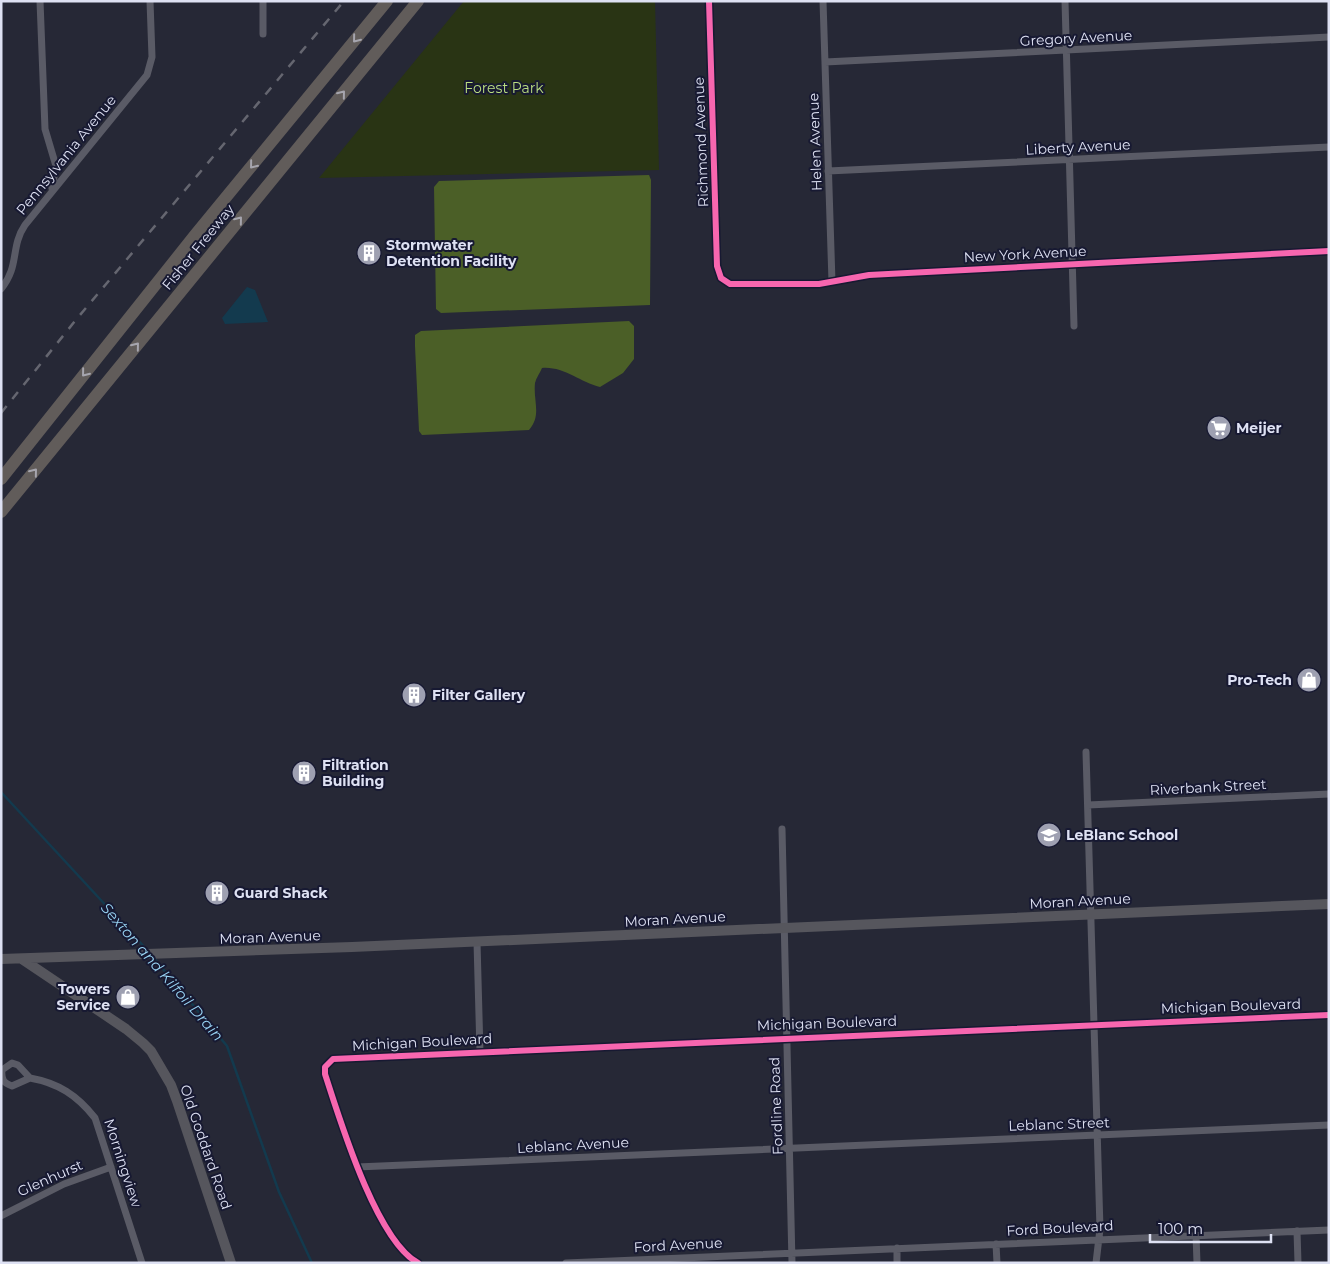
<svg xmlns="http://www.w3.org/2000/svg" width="1330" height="1264" font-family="Montserrat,sans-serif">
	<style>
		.green { fill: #293414 }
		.forest { fill: #4b5f27 }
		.water { fill: #133a4e }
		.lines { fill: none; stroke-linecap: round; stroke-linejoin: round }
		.stream { stroke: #133a4e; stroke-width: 2.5 }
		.street { stroke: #5a5b66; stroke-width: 7 }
		.secondary { stroke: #56565d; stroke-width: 10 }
		.highway { stroke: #615c5a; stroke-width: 12 }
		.rail { stroke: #656670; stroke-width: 2.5; stroke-dasharray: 9 9; stroke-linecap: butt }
		.cycleway-casing { stroke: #171932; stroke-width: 9 }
		.cycleway { stroke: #f766af; stroke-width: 6 }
		.oneway { stroke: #a6a5ae }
		.labels { text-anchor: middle; stroke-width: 4; stroke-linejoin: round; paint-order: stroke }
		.street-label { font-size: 14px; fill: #dee1f3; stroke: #171932 }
		.park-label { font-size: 14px; fill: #bbde80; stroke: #171932 }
		.poi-label { font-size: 14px; font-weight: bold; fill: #dee1f3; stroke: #171932; text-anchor: start }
		.water-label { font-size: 15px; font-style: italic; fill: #98d4f4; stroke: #171932 }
	</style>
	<rect width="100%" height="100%" fill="#262836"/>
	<!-- green -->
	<path class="green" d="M464 1H655L659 170 319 178Z"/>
	<!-- forest -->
	<path class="forest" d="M649 175 651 180 650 305 441 313 436 309 434 187 439 181Z
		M629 321 634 326V359L623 373 600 387C580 382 563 366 542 368 540 373 536 378 535 383 533 401 542 415 529 430L422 435 419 431 415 346V335L421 331Z"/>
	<!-- water -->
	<path class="water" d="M247 287 255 290 268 322 225 324 222 318Z"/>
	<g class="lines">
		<!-- stream -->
		<path class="stream" d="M1 792 148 951
			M153 957 227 1046 279 1192 312 1263"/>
		<!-- street -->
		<path class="street" d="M40 1 45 129 56 166 52 188
			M263 1V34
			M709 1 717 266 721 278 730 284H819L869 275 1329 251
			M823 1 832 282
			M1065 1 1074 326
			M825 62 1329 37
			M828 171 1329 147
			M1 289C20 266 10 247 25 225L147 75 152 57 150 1
			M1086 752 1100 1229 1096 1263
			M1088 805 1329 794
			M782 829 792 1263
			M477 942 480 1052
			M30 1078 18 1065 12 1063 2 1070C1 1080 4 1083 12 1086L30 1078C58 1083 77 1095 95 1118L142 1263
			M357 1167 1329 1125
			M1 1216 64 1184 111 1167
			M1297 1231 1298 1263
			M1196 1235 1197 1263
			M996 1244 997 1263
			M897 1248V1263
			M418 1263C376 1240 340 1120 325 1074V1067L333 1059 1329 1015
			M566 1263 1329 1230"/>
		<!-- secondary -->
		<path class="secondary" d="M1 959 352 947 1329 904
			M22 959 126 1029 143 1043 151 1051 171 1085 177 1101 231 1263"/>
		<!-- highway -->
		<path class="highway" d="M1 479 195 235 387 1
			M1 512 418 1"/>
		<!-- rail -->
		<path class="rail" d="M1 413 75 321 344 1"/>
		<defs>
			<path id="cycleway" d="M709 1 717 266 721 278 730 284H819L869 275 1329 251
				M418 1263C376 1240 340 1120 325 1074V1067L333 1059 1329 1015"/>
		</defs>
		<!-- cycleway casing -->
		<use href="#cycleway" class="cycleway-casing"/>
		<!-- cycleway -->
		<use href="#cycleway" class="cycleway"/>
	</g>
	<!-- one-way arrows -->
	<defs><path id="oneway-chevron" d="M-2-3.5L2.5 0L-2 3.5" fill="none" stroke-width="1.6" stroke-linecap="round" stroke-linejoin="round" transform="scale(1.25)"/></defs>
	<g class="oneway">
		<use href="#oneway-chevron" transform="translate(356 39) rotate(129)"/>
		<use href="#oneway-chevron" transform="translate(342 94) rotate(-51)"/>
		<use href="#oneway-chevron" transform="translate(253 165) rotate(129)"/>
		<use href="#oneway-chevron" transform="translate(239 220) rotate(-51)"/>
		<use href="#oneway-chevron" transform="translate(136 346) rotate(-51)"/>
		<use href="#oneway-chevron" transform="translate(85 373) rotate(129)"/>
		<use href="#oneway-chevron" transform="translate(34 472) rotate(-51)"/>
	</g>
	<!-- icons -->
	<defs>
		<symbol id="building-disc" viewBox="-11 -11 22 22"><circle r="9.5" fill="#9ea0b1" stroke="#171932"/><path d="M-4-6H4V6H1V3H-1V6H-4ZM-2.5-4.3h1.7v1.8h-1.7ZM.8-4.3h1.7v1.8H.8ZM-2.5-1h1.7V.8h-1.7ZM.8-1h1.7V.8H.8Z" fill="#fff"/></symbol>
		<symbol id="supermarket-disc" viewBox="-11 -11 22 22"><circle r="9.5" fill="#9ea0b1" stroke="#171932"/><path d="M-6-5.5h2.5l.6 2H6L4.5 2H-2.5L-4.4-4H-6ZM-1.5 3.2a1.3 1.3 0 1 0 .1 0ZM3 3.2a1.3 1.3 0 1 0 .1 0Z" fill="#fff"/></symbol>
		<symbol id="shop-disc" viewBox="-11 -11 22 22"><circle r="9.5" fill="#9ea0b1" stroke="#171932"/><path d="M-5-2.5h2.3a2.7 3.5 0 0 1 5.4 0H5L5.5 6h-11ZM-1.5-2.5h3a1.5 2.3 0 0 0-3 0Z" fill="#fff"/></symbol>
		<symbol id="school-disc" viewBox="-11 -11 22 22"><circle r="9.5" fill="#9ea0b1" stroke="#171932"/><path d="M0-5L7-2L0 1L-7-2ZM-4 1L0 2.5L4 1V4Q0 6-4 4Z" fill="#fff"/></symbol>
	</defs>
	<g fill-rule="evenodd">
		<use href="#building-disc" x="355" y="239" width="28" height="28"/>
		<use href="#supermarket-disc" x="1205" y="414" width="28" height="28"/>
		<use href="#shop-disc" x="1295" y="666" width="28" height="28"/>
		<use href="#building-disc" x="400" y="681" width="28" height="28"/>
		<use href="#building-disc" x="290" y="759" width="28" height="28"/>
		<use href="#school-disc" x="1035" y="821" width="28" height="28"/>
		<use href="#building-disc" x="203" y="879" width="28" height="28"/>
		<use href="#shop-disc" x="114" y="983" width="28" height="28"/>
	</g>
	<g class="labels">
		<!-- street labels -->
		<g class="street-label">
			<text transform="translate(1076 38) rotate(-3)" y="5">Gregory Avenue</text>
			<text transform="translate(701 142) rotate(-92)" y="5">Richmond Avenue</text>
			<text transform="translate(815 142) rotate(-92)" y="5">Helen Avenue</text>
			<text transform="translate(1078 147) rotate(-3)" y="5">Liberty Avenue</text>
			<text transform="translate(66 155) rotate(-51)" y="5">Pennsylvania Avenue</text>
			<text transform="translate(198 247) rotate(-51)" y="5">Fisher Freeway</text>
			<text transform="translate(1025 254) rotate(-3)" y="5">New York Avenue</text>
			<text transform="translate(1208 787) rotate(-3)" y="5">Riverbank Street</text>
			<text transform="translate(1080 901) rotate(-3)" y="5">Moran Avenue</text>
			<text transform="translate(675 919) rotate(-3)" y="5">Moran Avenue</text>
			<text transform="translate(270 937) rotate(-2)" y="5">Moran Avenue</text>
			<text transform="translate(1231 1006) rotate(-2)" y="5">Michigan Boulevard</text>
			<text transform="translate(827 1023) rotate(-2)" y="5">Michigan Boulevard</text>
			<text transform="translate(422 1042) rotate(-3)" y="5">Michigan Boulevard</text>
			<text transform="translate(776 1106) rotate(-92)" y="5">Fordline Road</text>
			<text transform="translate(1059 1124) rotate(-2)" y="5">Leblanc Street</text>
			<text transform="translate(573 1145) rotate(-3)" y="5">Leblanc Avenue</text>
			<text transform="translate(206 1147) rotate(71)" y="5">Old Goddard Road</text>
			<text transform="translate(123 1163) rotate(72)" y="5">Morningview</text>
			<text transform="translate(50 1178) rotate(-24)" y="5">Glenhurst</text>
			<text transform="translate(1060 1228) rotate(-3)" y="5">Ford Boulevard</text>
			<text transform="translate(678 1245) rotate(-3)" y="5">Ford Avenue</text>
		</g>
		<!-- park labels -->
		<g class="park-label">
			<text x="504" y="93">Forest Park</text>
		</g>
		<!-- poi labels -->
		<g class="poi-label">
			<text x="386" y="250">Stormwater<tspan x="386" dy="16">Detention Facility</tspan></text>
			<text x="1236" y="433">Meijer</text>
			<text x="1292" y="685" text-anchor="end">Pro-Tech</text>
			<text x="432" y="700">Filter Gallery</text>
			<text x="322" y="770">Filtration<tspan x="322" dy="16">Building</tspan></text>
			<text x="1066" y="840">LeBlanc School</text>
			<text x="234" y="898">Guard Shack</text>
			<text x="110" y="994" text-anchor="end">Towers<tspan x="110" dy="16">Service</tspan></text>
		</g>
		<!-- water labels -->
		<g class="water-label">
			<text transform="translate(162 972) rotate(49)" y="5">Sexton and Kilfoil Drain</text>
		</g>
	</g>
	<!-- border -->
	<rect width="1330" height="1264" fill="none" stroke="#dee1f3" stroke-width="5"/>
	<!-- scale -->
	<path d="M1150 1234v8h121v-8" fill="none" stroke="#dee1f3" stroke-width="2.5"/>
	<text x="1158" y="1234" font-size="15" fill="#dee1f3" stroke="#171932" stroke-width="4" paint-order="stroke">100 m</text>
</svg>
